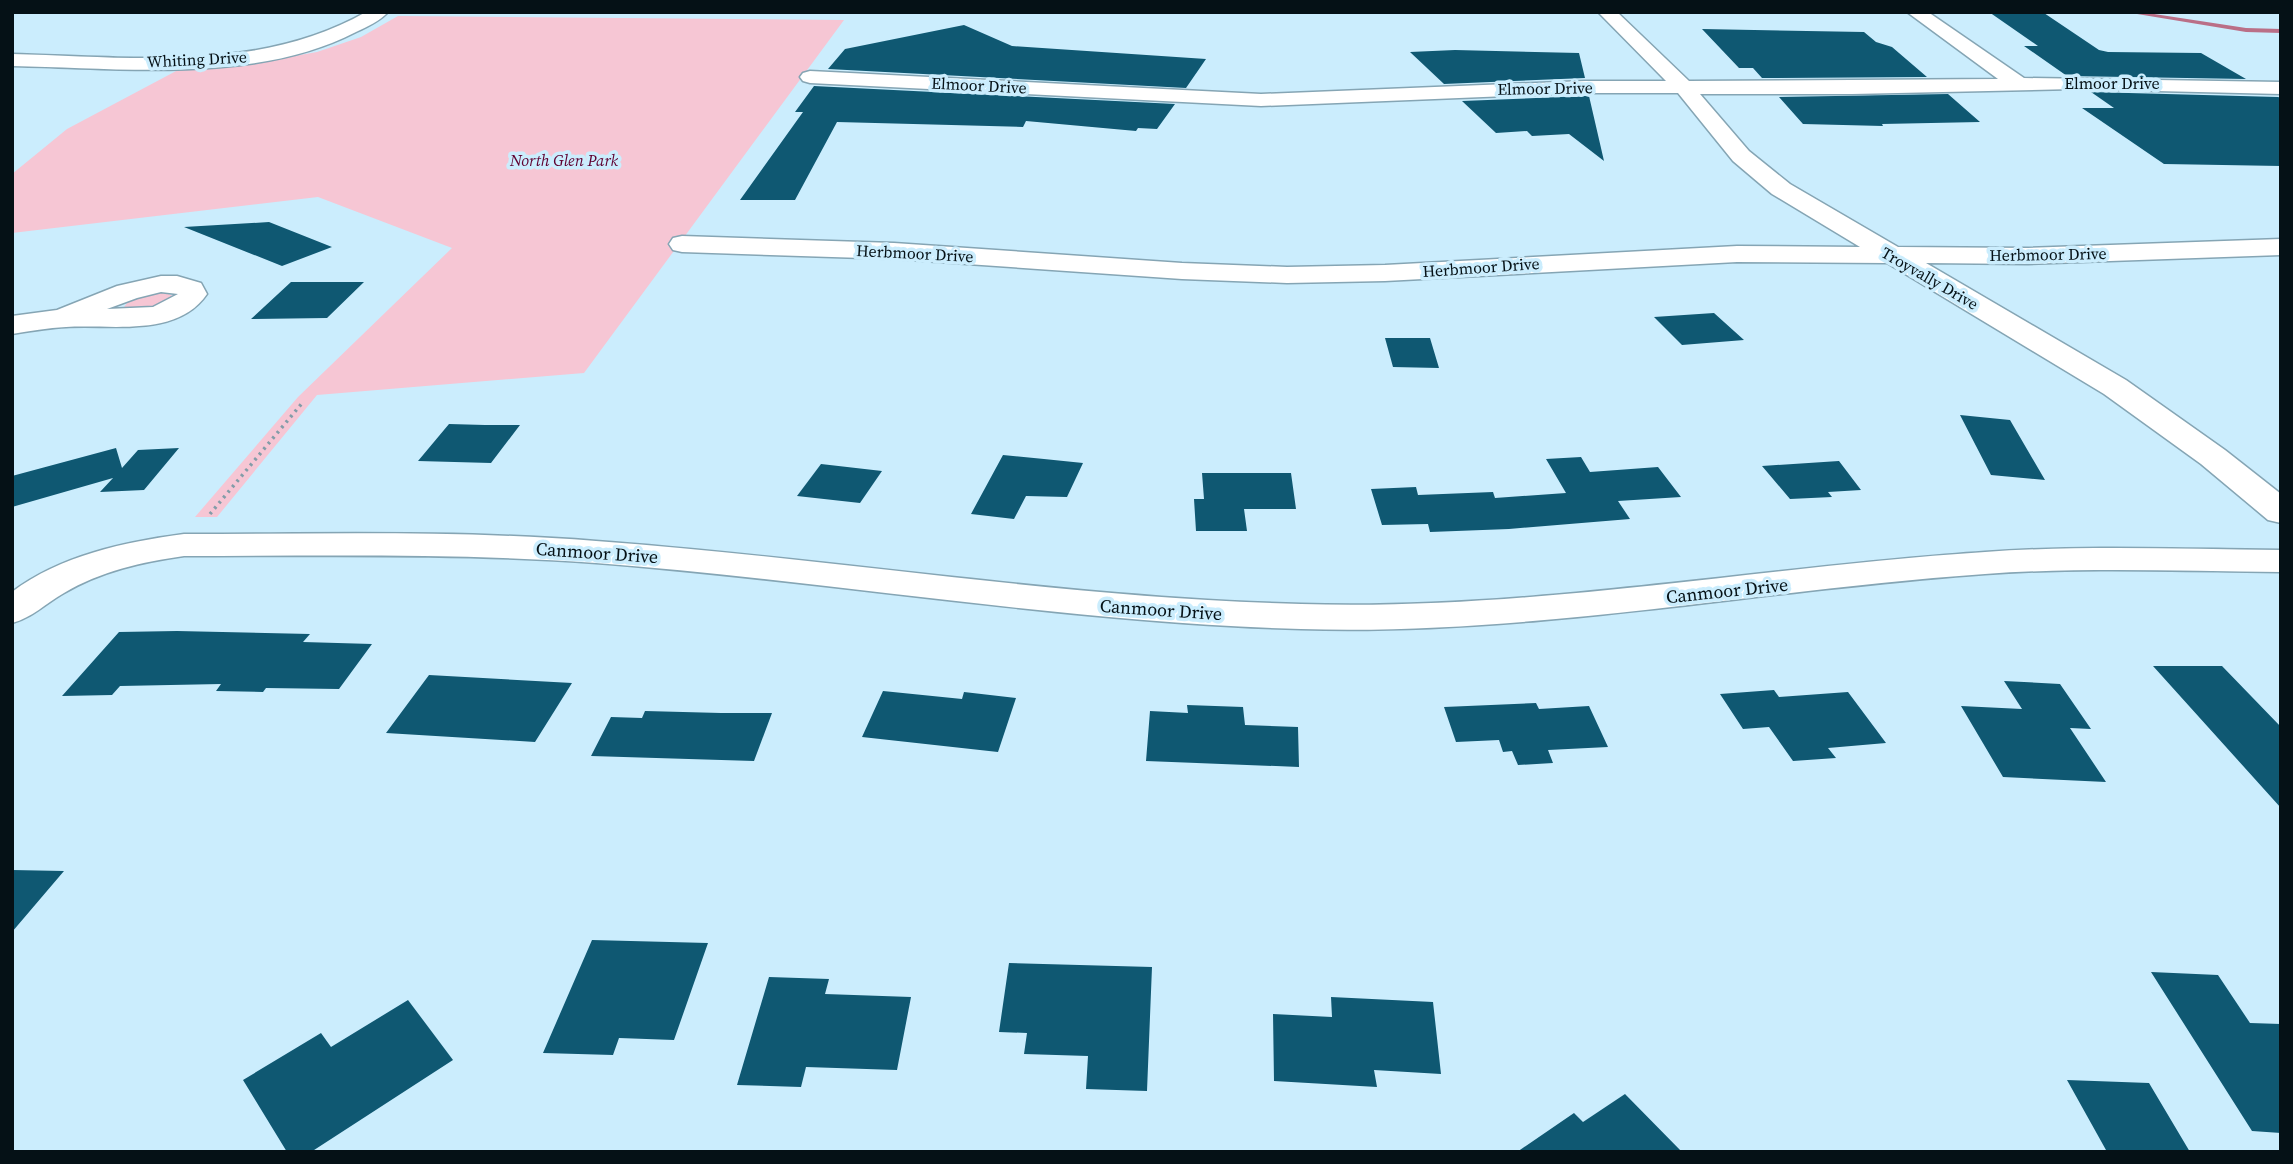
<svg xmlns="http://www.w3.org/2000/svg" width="2293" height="1164" font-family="'Source Serif 4',serif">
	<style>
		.green { fill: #f6c6d4 }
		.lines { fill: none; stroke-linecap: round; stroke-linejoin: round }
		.stream { fill: #ba6f87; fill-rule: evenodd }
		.building { fill: #0f5872 }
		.minor-casing { stroke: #85a5b4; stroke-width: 3 }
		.path { stroke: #839ca8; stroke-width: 3.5; stroke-dasharray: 2.5 4.5; stroke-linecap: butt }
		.minor { fill: #fff; fill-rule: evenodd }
		.labels { text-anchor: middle; stroke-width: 7; stroke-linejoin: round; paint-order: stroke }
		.far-street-label { font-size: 16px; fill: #051116; stroke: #cbedfd }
		.far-park-label { font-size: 16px; font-style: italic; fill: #5f0030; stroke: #cbedfd }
		.street-label { font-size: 18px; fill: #051116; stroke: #cbedfd }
	</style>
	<rect width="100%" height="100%" fill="#cbedfd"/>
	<!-- green -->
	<path class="green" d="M398 16 844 20 584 373 317 395 217 517H195L298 397 452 248 318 197 12 233V174L67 129 178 70 232 67 317 52 361 37Z
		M162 291 173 296C163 310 144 308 127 310L124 307 131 298Z"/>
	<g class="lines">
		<!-- stream -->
		<path class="stream" d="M2125 12H2141L2246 28 2281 29V33L2246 32Z"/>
	</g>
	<!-- building -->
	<path class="building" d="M1989 12 2044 13 2099 50 2108 52 2201 53 2246 79 2067 76 2024 46H2038Z
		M964 25 1012 46 1206 59 1186 88 828 69 845 49Z
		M1702 29 1864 32 1876 42 1892 47 1927 77 1762 78 1753 68H1739Z
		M1455 50 1579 53 1585 78 1444 84 1410 52Z
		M814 86 1175 104 1157 129 1138 128 1136 131 1026 121 1023 127 837 122 795 200H740L803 112H795Z
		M2091 92 2278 97 2281 98V166L2164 164 2082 108H2114Z
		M1948 94 1980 122 1882 124 1883 126 1803 124 1779 97Z
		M1585 96H1589L1604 161 1569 134 1532 136 1527 131 1496 133 1462 101Z
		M269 222 332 247 282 266 184 227Z
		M291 282H364L327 318 251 319Z
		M1714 313 1744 340 1682 345 1654 317Z
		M1385 338H1430L1439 368 1393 367Z
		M1960 415 2010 420 2045 480 1991 475Z
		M449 424 485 425H520L491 463 418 461Z
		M116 448 122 468 138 450 179 448 144 490 100 492 113 478 12 507V476Z
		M1003 455 1044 459 1083 463 1067 497 1026 496 1014 519 971 514Z
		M1581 457 1590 472 1658 467 1681 497 1618 501 1630 519 1509 529 1430 532 1428 524 1382 525 1371 489 1416 487 1418 495 1493 492 1495 498 1566 493 1546 459Z
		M1839 461 1861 490 1828 492 1832 497 1790 499 1762 466Z
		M821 464 882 471 860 503 797 496Z
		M1202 473H1291L1296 509H1244L1247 531H1196L1194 499H1204Z
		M177 631 310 634 303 642 372 644 339 689 266 688 263 692 216 691 221 684 120 686 112 695 62 696 119 632Z
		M2153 666H2222L2281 727V808Z
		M429 675 572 683 535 742 386 733Z
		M2004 681 2060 684 2091 729 2070 728 2106 782 2003 777 1961 706 2022 709Z
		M1774 690 1779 697 1848 692 1886 743 1828 748 1836 758 1793 761 1769 727 1743 729 1720 694Z
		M883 691 962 699 964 692 1016 698 998 752 862 737Z
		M1536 703 1539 709 1589 706 1608 747 1548 750 1553 763 1518 765 1512 751 1503 752 1499 740 1456 742 1444 707Z
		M1187 705 1243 707 1245 725 1298 727 1299 767 1146 761 1150 711 1188 713Z
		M645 711 721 713H772L754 761 591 756 611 717 642 718Z
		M12 870 64 871 12 932Z
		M592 940 708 943 674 1040 619 1038 613 1055 543 1053Z
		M1009 963 1152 967 1147 1091 1086 1089 1088 1056 1024 1054 1027 1033 999 1032Z
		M2151 972 2218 975 2250 1023 2281 1024V1133L2252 1131Z
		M769 977 829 979 825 994 911 997 897 1070 806 1067 801 1087 737 1085Z
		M1331 997 1433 1002 1441 1074 1374 1070 1377 1087 1274 1081 1273 1014 1332 1017Z
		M408 1000 453 1060 311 1152H287L243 1080 321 1033 331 1047Z
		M2067 1080 2149 1083 2190 1152 2106 1150Z
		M1625 1094 1682 1152H1517L1574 1113 1583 1122Z"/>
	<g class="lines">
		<defs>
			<path id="minor" d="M366 12H388C380 21 367 27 356 32 256 84 121 68 12 66V54C130 57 259 73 366 12Z
				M1598 12H1617L1689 81 1998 79 1907 12H1928L2024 78 2281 82V94L2074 89 1852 94H1700L1749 151 1790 184 1898 247 2028 248 2281 239V255L2028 264 1926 263 2126 380 2225 450 2281 494V523L2268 520 2201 464 2104 394 1887 263 1737 262 1385 281 1287 283 1182 279 894 259 682 252 673 250 669 244 673 238 682 236 894 243 1182 263 1287 267 1385 265 1737 246 1860 247 1772 194 1733 161 1678 93H1585L1261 106 810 83 803 81 800 77 803 73 810 71 1261 94 1585 81H1666Z
				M161 276H177L201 283 207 294C177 338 112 324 66 327 48 328 30 331 12 334V316L57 310 117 286ZM161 292 178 294 153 307 107 309 137 298Z
				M184 534C321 534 459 530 596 541 831 558 1064 598 1301 604 1530 611 1757 567 1985 552 2083 545 2182 549 2281 550V572C2182 571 2083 567 1985 574 1757 590 1530 636 1301 629 1064 622 831 581 596 563 459 553 321 556 184 556 142 562 101 571 64 593 46 603 32 618 12 623V592C61 555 125 542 184 534Z"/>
		</defs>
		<!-- minor casing -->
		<use href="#minor" class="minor-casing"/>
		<!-- path -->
		<path class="path" d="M210 514 303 402"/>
		<!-- minor -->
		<use href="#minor" class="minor"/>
	</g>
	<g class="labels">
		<!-- far-street labels -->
		<g class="far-street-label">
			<text transform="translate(197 59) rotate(-3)" y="6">Whiting Drive</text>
			<text x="2112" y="89">Elmoor Drive</text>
			<text transform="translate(979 85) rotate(3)" y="6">Elmoor Drive</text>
			<text transform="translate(1545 88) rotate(-1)" y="6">Elmoor Drive</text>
			<text transform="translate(915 253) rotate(3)" y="6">Herbmoor Drive</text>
			<text transform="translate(2048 254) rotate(-1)" y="6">Herbmoor Drive</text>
			<text transform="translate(1481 267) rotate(-4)" y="6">Herbmoor Drive</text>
			<text transform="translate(1930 278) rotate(30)" y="6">Troyvally Drive</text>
		</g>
		<!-- far-park labels -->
		<g class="far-park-label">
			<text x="564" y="166">North Glen Park</text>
		</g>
		<!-- street labels -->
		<g class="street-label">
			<text transform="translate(597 553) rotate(4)" y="6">Canmoor Drive</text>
			<text transform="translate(1727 591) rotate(-6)" y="6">Canmoor Drive</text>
			<text transform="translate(1161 610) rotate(4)" y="6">Canmoor Drive</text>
		</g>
	</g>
	<!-- border -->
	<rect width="2293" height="1164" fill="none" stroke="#051116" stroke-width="28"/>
</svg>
